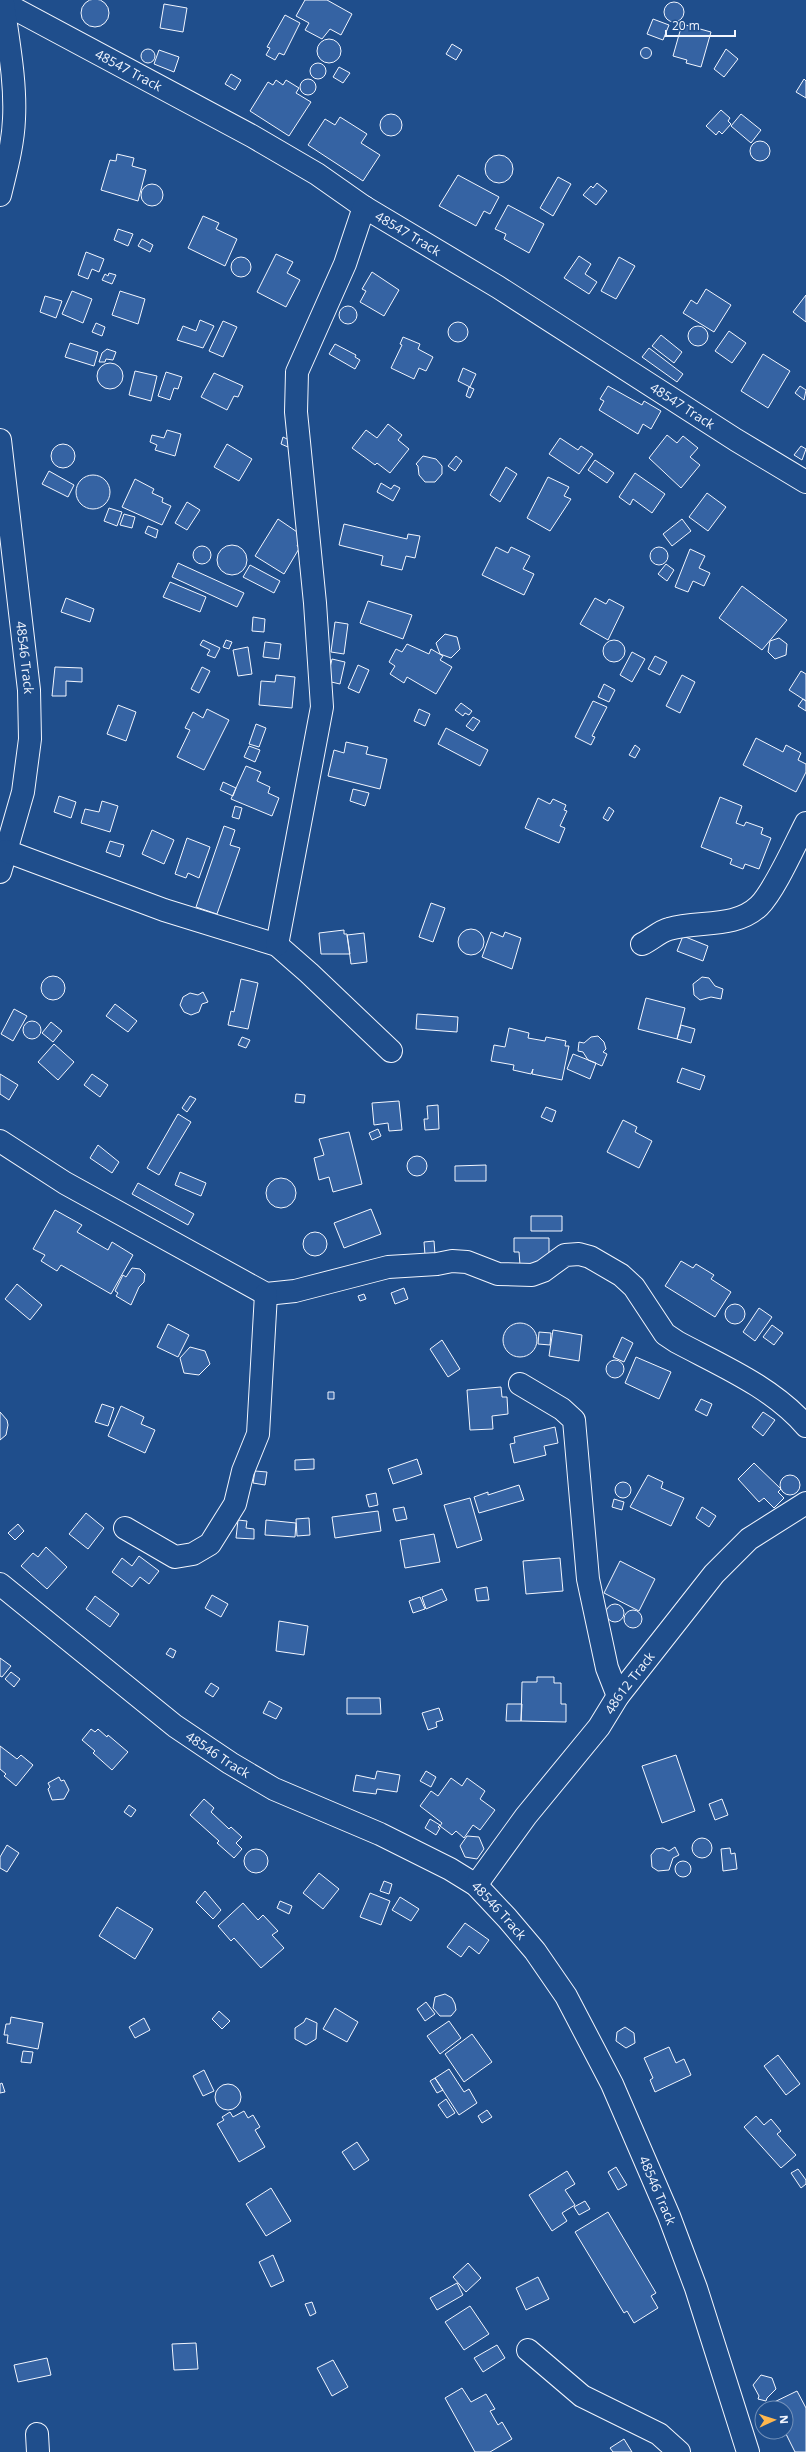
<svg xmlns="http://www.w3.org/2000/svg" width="806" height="2452" font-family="'Open Sans',sans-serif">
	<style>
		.building { fill: #3563a3; stroke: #f2f6ff }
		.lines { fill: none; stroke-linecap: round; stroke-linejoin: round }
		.minor-casing { stroke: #f2f6ff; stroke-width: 24 }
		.minor { stroke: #1f4e8c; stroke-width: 22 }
		.labels { text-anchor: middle; stroke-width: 3; stroke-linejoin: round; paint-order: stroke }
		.street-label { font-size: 13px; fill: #f2f6ff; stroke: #1f4e8c }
	</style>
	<rect width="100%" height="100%" fill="#1f4e8c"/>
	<!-- building -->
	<path class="building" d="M81 13a14 14 0 1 1 28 0a14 14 0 1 1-28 0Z
		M305 0H327L352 14 341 35 330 29 322 39 305 30 309 23 296 16Z
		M664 12a10 10 0 1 1 20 0a10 10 0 1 1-20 0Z
		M164 4 187 8 183 32 160 28Z
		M285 15 300 23 284 55 279 53 275 60 266 55 270 48 267 47Z
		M653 19 669 25 663 40 647 34Z
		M682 24 711 32 701 67 686 63 687 60 673 56Z
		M317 51a12 12 0 1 1 24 0a12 12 0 1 1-24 0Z
		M452 44 462 50 456 60 446 54Z
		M640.5 53a5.5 5.5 0 1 1 11 0a5.5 5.5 0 1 1-11 0Z
		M726 49 738 59 724 77 714 69Z
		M141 56a7 7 0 1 1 14 0a7 7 0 1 1-14 0Z
		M159 50 179 57 174 72 154 64Z
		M310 71a8 8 0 1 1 16 0a8 8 0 1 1-16 0Z
		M339 67 350 73 343 83 333 77Z
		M231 74 241 80 235 90 225 84Z
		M300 87a8 8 0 1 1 16 0a8 8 0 1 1-16 0Z
		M804 79 806 81V98L796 92Z
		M276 80 283 85 286 80 299 88 296 93 311 102 289 136 250 111 268 82 273 85Z
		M721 110 730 118 728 121 731 124 722 134 719 131 716 135 706 126Z
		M741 114 761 130 751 143 731 126Z
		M380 125a11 11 0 1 1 22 0a11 11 0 1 1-22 0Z
		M340 117 367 134 361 143 380 155 363 181 308 145 325 119 335 125Z
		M750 151a10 10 0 1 1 20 0a10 10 0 1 1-20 0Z
		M117 154 134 158 132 166 146 170 138 201 101 190 110 160 116 161Z
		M485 169a14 14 0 1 1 28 0a14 14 0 1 1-28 0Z
		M458 175 499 197 490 214 484 211 476 226 439 206Z
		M558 177 571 184 553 216 540 208Z
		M597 183 607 191 596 205 583 195 591 186 593 188Z
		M141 195a11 11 0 1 1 22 0a11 11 0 1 1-22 0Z
		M508 205 544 224 529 253 504 239 506 234 495 229Z
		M203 216 219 223 216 229 237 239 225 266 188 248Z
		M118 229 133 234 128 246 114 240Z
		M142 239 153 245 150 252 138 246Z
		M86 252 104 259 99 272 92 269 88 279 78 275Z
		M276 254 293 262 287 273 300 280 286 307 257 292Z
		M579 256 591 264 585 274 597 282 589 294 564 278Z
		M231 267a10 10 0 1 1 20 0a10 10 0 1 1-20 0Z
		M619 257 635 266 616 299 601 291Z
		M372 272 399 290 384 316 360 302 366 291 362 289Z
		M109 273 116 275 112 284 102 280 105 274 108 276Z
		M706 289 731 305 714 332 683 313 691 300 697 304Z
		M72 291 92 299 83 323 62 314Z
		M120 291 145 299 138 324 112 315Z
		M806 295V322L793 312Z
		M45 296 62 301 56 318 40 312Z
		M339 315a9 9 0 1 1 18 0a9 9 0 1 1-18 0Z
		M200 320 214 326 203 348 177 340 183 326 196 331Z
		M223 321 237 327 223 357 209 351Z
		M448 332a10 10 0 1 1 20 0a10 10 0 1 1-20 0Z
		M96 323 105 327 102 336 92 332Z
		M688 336a10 10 0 1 1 20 0a10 10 0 1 1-20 0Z
		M729 331 746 343 732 363 715 351Z
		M661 335 682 352 674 363 652 346Z
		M403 337 420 344 418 349 433 357 426 371 419 368 414 379 391 368 402 345 400 344Z
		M70 343 98 352 94 366 65 357Z
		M335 344 356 355 355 357 360 360 355 369 329 354Z
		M649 348 683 374 677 382 642 357Z
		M107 349 116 352 113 360 106 359 105 362H99L102 353Z
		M763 354 790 371 768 408 741 391Z
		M97 376a13 13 0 1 1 26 0a13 13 0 1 1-26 0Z
		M463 368 476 374 470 387 458 381Z
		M135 371 157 376 151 401 129 395Z
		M166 372 182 377 178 389 174 388 170 400 158 396Z
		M214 373 243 386 238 397 234 396 227 410 201 397Z
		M608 386 642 405 644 401 661 411 651 429 643 424 638 434 599 410 604 401 600 399Z
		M800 386 806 390 804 400 795 393Z
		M469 387 474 389 470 398 466 396Z
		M388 424 402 435 398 440 409 449 390 473 377 463 375 465 352 448 366 430 377 438Z
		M167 430 181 434 175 456 155 450 157 445 150 442 152 435 164 438Z
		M667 435 677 443 683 436 698 448 690 457 700 465 681 488 649 458Z
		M283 437 291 441 288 447 281 444Z
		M560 438 578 450 581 446 593 454 579 474 549 454Z
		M51 456a12 12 0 1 1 24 0a12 12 0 1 1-24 0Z
		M227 444 252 459 239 481 214 467Z
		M801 446 806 449 802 460 794 455Z
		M423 456 436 459 442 466V474L435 482H425L419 475 418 466 416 464Z
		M456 456 462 461 455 471 448 466Z
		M595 460 614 473 607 483 588 470Z
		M506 467 517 474 500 502 490 495Z
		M49 471 74 485 68 497 42 484Z
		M635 473 665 494 652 513 633 499 630 505 619 497Z
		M76 492a17 17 0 1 1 34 0a17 17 0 1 1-34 0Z
		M548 477 569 487 564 496 571 499 550 531 527 518Z
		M135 479 154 489 152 493 163 498 162 502 171 506 162 525 122 507Z
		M381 483 391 489 394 485 400 488 393 501 377 492Z
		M707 493 726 507 708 531 689 517Z
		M187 502 200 510 187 530 175 523Z
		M109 508 122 512 117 526 104 521Z
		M124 514 135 517 132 528 120 525Z
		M278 519 303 536 297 546 300 547 284 574 255 556Z
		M682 519 691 531 672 546 663 534Z
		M344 524 407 539 408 534 420 536 415 558 406 556 402 570 381 565 383 556 339 545Z
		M148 526 158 530 156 538 145 533Z
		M217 560a15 15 0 1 1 30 0a15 15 0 1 1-30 0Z
		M193 555a9 9 0 1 1 18 0a9 9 0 1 1-18 0Z
		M496 547 508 553 511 547 530 556 523 569 534 574 524 595 482 575Z
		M650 556a9 9 0 1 1 18 0a9 9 0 1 1-18 0Z
		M690 549 705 556 699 568 710 573 704 586 693 581 688 592 675 587Z
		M178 563 244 593 237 607 172 577Z
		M666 564 674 570 667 581 658 574Z
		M250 565 280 581 274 593 243 577Z
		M170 582 206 597 200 612 163 597Z
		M742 586 787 620 762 650 719 618Z
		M66 598 94 609 90 622 61 612Z
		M595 598 606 604 609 599 624 607 608 640 580 624Z
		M368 601 412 615 403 639 360 623Z
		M253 617 265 619 264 632 252 631Z
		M335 622 348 624 344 654 331 652Z
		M445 634 457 637 460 649 451 658 440 654 436 643Z
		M779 638 787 644 786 655 775 659 768 652 770 641Z
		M203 640 220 648 215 658 207 655 210 650 200 645Z
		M226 640 232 642 229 649 223 647Z
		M603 651a11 11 0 1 1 22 0a11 11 0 1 1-22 0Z
		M265 642 281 644 279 659 263 657Z
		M407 644 429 654 431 649 443 656 440 660 452 667 436 694 407 677 404 683 390 674 395 666 389 662 396 649 402 652Z
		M248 647 252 674 238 676 233 650Z
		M632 652 645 659 632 682 620 675Z
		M655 656 667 662 660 675 648 669Z
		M332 659 345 662 340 684 327 681Z
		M358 665 369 670 359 693 348 688Z
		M55 667 82 668V682L66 681V696H52Z
		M202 667 210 671 199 693 191 689Z
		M801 671 806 674V701L789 690Z
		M276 675 295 677 292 708 259 705 261 681 275 682Z
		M682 675 695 682 680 713 666 706Z
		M604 684 615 690 609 702 598 697Z
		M803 699 806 701V711L798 706Z
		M593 701 607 707 592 736 595 737 591 745 575 737Z
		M461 703 472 711 469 715 465 713 463 716 455 710Z
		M118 705 136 712 126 741 107 734Z
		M207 709 229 720 204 770 177 757 190 730 185 728 193 712 203 718Z
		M419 709 430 714 425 726 414 721Z
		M473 717 480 721 473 731 466 726Z
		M256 724 266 728 259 747 249 744Z
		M446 728 488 750 480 766 438 744Z
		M756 738 783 752 786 745 801 753 798 760 806 764V772L796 792 743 765Z
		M346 742 368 747 366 754 387 759 380 789 328 776 334 750 344 753Z
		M635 745 640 749 635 758 629 755Z
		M249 746 260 750 255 762 244 757Z
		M246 766 261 772 257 781 270 787 268 793 279 798 272 816 231 799Z
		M223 782 236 788 233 796 220 790Z
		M353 789 369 793 365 806 350 801Z
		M59 796 76 802 71 818 54 812Z
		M720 797 742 806 736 823 744 826 746 822 763 828 761 834 771 838 759 869 745 864 743 869 730 864 732 859 701 847Z
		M538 798 550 804 553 799 566 805 564 810 567 811 560 826 565 828 559 843 525 828Z
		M102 801 118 806 110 832 81 823 85 809 99 812Z
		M235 806 242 808 239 819 232 817Z
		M609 807 614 811 608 821 603 818Z
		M224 826 235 830 230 845 240 848 217 914 196 907Z
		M152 830 174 840 164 864 142 854Z
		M187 838 210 847 199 878 188 873 186 878 175 874Z
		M110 841 124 845 120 857 106 852Z
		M431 903 445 908 433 942 419 937Z
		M458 942a13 13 0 1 1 26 0a13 13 0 1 1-26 0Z
		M344 930V934H347L350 954H321L319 933Z
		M491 932 503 937 505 932 521 938 512 969 482 957Z
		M364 933 367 962 351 964 347 935Z
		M683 936 708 946 703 961 677 951Z
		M41 988a12 12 0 1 1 24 0a12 12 0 1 1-24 0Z
		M702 977 709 978 715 986 723 989 721 999 711 997 700 1000 694 995 693 984Z
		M241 979 258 983 248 1029 228 1025 231 1011 234 1012Z
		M203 992 208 1002 202 1004 199 1012 191 1015 184 1012 180 1005 183 997 190 993 198 995Z
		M646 998 685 1008 677 1039 638 1029Z
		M115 1004 137 1021 128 1032 106 1016Z
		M14 1009 27 1016 13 1041 1 1034Z
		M417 1014 458 1017 457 1032 416 1029Z
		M23 1030a9 9 0 1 1 18 0a9 9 0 1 1-18 0Z
		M51 1022 62 1031 53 1042 42 1033Z
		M681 1025 695 1029 691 1043 677 1039Z
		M509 1028 529 1033 528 1038 545 1041 546 1037 566 1041 565 1046H569L562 1080 532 1074 533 1069 531 1074 513 1070 514 1065 491 1061 494 1045 505 1047Z
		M598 1036 604 1042 606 1049 603 1052 607 1054 602 1066 588 1060 583 1052 578 1051 579 1042 584 1043 591 1037Z
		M242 1037 250 1040 246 1048 238 1045Z
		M54 1044 74 1062 58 1080 38 1062Z
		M573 1054 596 1063 590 1079 567 1069Z
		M682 1068 705 1076 700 1090 677 1082Z
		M0 1074 18 1085 9 1100 0 1094Z
		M92 1074 108 1085 100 1097 84 1085Z
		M296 1094 305 1095 304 1103 295 1102Z
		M190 1096 196 1099 187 1112 182 1108Z
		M399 1101 402 1130 389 1131 388 1123 374 1125 372 1103Z
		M438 1105 439 1129 425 1130 424 1119H428L427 1106Z
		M546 1107 556 1111 552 1122 541 1117Z
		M178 1114 191 1122 159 1175 147 1168Z
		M623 1120 637 1127 635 1132 652 1141 639 1168 607 1152Z
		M378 1129 381 1136 372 1140 369 1133Z
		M349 1132 362 1184 333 1192 329 1177 319 1180 314 1158 324 1155 319 1139Z
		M98 1145 119 1162 112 1173 90 1158Z
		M407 1166a10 10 0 1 1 20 0a10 10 0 1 1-20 0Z
		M486 1165V1181H455V1166Z
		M180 1172 206 1183 201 1196 175 1185Z
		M266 1193a15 15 0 1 1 30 0a15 15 0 1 1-30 0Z
		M138 1183 194 1214 188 1225 132 1194Z
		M371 1209 381 1234 344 1248 334 1223Z
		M55 1210 82 1225 77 1232 108 1250 112 1242 133 1255 111 1294 61 1265 57 1271 41 1261 45 1255 33 1249Z
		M531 1216H562V1231H531Z
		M303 1244a12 12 0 1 1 24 0a12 12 0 1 1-24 0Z
		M514 1238H549V1265H520L519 1252H514Z
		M434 1241 435 1254 425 1255 424 1242Z
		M681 1261 693 1268 696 1264 714 1275 711 1279 731 1292 715 1317 665 1286Z
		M132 1268 140 1269 145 1274 144 1282 139 1287 131 1305 116 1296 118 1293 115 1291 123 1275 126 1277Z
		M17 1284 42 1305 30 1320 5 1299Z
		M404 1288 408 1299 395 1304 391 1293Z
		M364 1294 366 1299 360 1301 358 1296Z
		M725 1314a10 10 0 1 1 20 0a10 10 0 1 1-20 0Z
		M759 1308 772 1317 755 1341 743 1332Z
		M503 1340a17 17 0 1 1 34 0a17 17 0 1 1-34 0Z
		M168 1324 189 1335 178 1357 157 1347Z
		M772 1325 783 1333 774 1345 763 1337Z
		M553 1330 582 1335 579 1361 549 1356Z
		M539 1332 551 1333 550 1345 538 1344Z
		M622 1337 633 1343 624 1362 613 1357Z
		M442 1340 460 1369 448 1377 430 1349Z
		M190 1347 205 1351 210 1364 199 1375 184 1373 180 1358Z
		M636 1357 671 1372 659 1399 625 1383Z
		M606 1369a9 9 0 1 1 18 0a9 9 0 1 1-18 0Z
		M501 1387 502 1397H507L508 1414 492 1416 493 1429 470 1430 467 1390Z
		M328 1392H334V1399H328Z
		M701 1399 712 1404 707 1416 695 1410Z
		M102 1404 114 1408 108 1426 95 1422Z
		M121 1406 144 1417 141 1424 155 1430 145 1453 108 1436Z
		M0 1412 7 1420 8 1425 6 1435 0 1440Z
		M763 1412 775 1420 763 1436 752 1427Z
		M555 1427 558 1443 544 1446 546 1455 514 1463 510 1444 515 1443 514 1437Z
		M314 1459V1469L295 1470V1460Z
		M417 1459 422 1474 393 1484 388 1469Z
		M754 1463 781 1489 778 1492 784 1498 774 1508 764 1498 759 1502 738 1479Z
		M255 1471 267 1472 265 1485 253 1483Z
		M780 1485a10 10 0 1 1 20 0a10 10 0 1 1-20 0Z
		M648 1475 663 1482 661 1488 684 1498 671 1526 630 1507Z
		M615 1490a8 8 0 1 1 16 0a8 8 0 1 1-16 0Z
		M519 1485 524 1500 479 1513 474 1497 488 1492V1495Z
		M376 1493 378 1505 369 1507 366 1495Z
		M470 1498 482 1540 457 1548 444 1505Z
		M614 1499 624 1502 622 1510 612 1507Z
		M404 1507 407 1519 396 1521 393 1509Z
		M702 1507 716 1516 709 1527 696 1518Z
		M378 1511 381 1531 335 1538 332 1517Z
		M86 1513 104 1528 88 1549 69 1534Z
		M309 1518 310 1535 297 1536 296 1519Z
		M238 1520 247 1521 246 1528 254 1529V1539L236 1538Z
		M266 1520 296 1523 295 1537 265 1535Z
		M18 1524 24 1531 15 1540 8 1533Z
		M434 1534 440 1562 405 1568 400 1540Z
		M46 1547 67 1567 47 1589 21 1566 33 1553 38 1557Z
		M139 1556 159 1571 149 1584 140 1577 132 1587 112 1572 122 1558 132 1566Z
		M560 1558 563 1591 526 1594 523 1561Z
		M620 1561 655 1579 639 1611 604 1593Z
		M487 1587 489 1600 477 1601 475 1589Z
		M442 1589 447 1600 426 1609 422 1597Z
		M212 1595 228 1604 221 1617 205 1608Z
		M95 1596 119 1614 110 1627 86 1609Z
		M420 1597 425 1609 413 1613 409 1601Z
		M606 1613a9 9 0 1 1 18 0a9 9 0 1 1-18 0Z
		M624 1619a9 9 0 1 1 18 0a9 9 0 1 1-18 0Z
		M279 1621 308 1626 304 1655 276 1651Z
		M170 1648 176 1651 173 1658 166 1654Z
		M0 1658 11 1666 2 1677 0 1676Z
		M11 1672 20 1679 14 1687 5 1679Z
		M537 1677H554V1683H561V1704H566V1722L521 1721 522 1682H537Z
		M211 1683 219 1688 213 1697 205 1692Z
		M347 1698H380L381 1714H347Z
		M269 1701 282 1708 276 1719 263 1713Z
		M507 1704H522L521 1721H506Z
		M439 1708 443 1720 436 1722 437 1727 428 1730 422 1713Z
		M91 1729 95 1732 98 1729 107 1737 108 1735 128 1752 112 1770 93 1753 95 1751 82 1740Z
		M0 1746 17 1759 21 1755 33 1765 16 1786 4 1776 6 1774 0 1769Z
		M676 1755 695 1811 662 1823 642 1766Z
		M377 1771 400 1775 397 1792 377 1789 376 1794 353 1791 356 1775 375 1779Z
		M426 1771 436 1777 431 1787 420 1781Z
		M59 1777 61 1781 64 1780 69 1790 64 1799 52 1800 48 1789 50 1787 48 1783Z
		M451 1778 462 1786 467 1778 485 1791 480 1799 495 1810 480 1830 473 1825 464 1838 456 1831 452 1835 440 1826 442 1823 420 1806 431 1791 438 1796Z
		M204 1799 214 1808 211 1812 229 1829 231 1827 242 1837 236 1843 242 1849 234 1858 217 1843 219 1841 190 1815Z
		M722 1799 728 1815 715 1820 709 1804Z
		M129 1805 136 1810 131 1817 124 1812Z
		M430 1819 440 1825 438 1827 440 1828 436 1835 425 1828Z
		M467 1836 479 1837 484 1849 477 1859 465 1857 460 1846Z
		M692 1848a10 10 0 1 1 20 0a10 10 0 1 1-20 0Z
		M7 1845 19 1853 7 1872 0 1868V1857Z
		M675 1847 679 1855 673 1858 669 1870 658 1871 652 1867 651 1855 656 1849 663 1848 669 1851Z
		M730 1848 731 1854 735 1853 737 1869 723 1871 721 1849Z
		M244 1861a12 12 0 1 1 24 0a12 12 0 1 1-24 0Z
		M675 1869a8 8 0 1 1 16 0a8 8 0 1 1-16 0Z
		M319 1873 339 1889 323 1909 303 1893Z
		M384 1881 392 1884 389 1894 380 1891Z
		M205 1891 221 1910 213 1919 196 1902Z
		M370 1893 390 1901 381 1925 360 1917Z
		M400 1897 419 1909 411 1921 392 1910Z
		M280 1901 292 1906 289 1914 277 1908Z
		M243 1903 258 1920 263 1915 278 1931 272 1935 284 1948 261 1968 234 1938 231 1941 218 1926Z
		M117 1907 153 1929 135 1959 99 1936Z
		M465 1923 489 1940 479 1954 469 1946 461 1957 447 1947Z
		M445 1994 452 1998 455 2004 456 2010 451 2016H440L433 2008 435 1997Z
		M426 2002 435 2014 425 2021 417 2009Z
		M335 2008 358 2022 347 2042 323 2029Z
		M219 2011 230 2021 222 2029 212 2019Z
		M11 2017 43 2023 38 2049 7 2043 8 2035H4L6 2024H10Z
		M144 2018 150 2030 135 2038 129 2027Z
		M306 2018 317 2023 316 2039 306 2045 295 2039V2028L304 2022Z
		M449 2021 461 2038 440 2054 427 2036Z
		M625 2027 634 2033 635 2043 626 2048 616 2041 617 2032Z
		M472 2034 492 2062 464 2082 445 2054Z
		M669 2047 676 2063 684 2059 691 2075 655 2092 650 2080 653 2078 644 2058Z
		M23 2051 33 2052 31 2063 21 2062Z
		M778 2055 800 2084 786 2095 764 2066Z
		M449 2069 464 2092 469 2089 477 2103 459 2115 435 2078Z
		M204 2070 214 2091 203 2096 193 2076Z
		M435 2078 443 2090 437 2093 430 2081Z
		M2 2083 5 2092 0 2093V2084Z
		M215 2097a13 13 0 1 1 26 0a13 13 0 1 1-26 0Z
		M446 2099 455 2113 447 2118 438 2105Z
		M487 2110 492 2117 482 2123 478 2116Z
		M244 2111 248 2118 253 2115 260 2127 255 2130 265 2147 239 2162 217 2124 224 2120 222 2117 230 2112 233 2117Z
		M756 2116 764 2125 771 2119 781 2131 777 2134 796 2155 781 2168 744 2127Z
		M357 2142 369 2160 354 2170 342 2152Z
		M616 2167 627 2185 618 2190 608 2172Z
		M798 2169 806 2180V2184L801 2188 791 2173Z
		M567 2171 575 2184 565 2190 575 2205 562 2213 567 2221 552 2231 529 2195Z
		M271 2188 291 2221 266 2236 246 2204Z
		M585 2201 590 2209 579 2215 574 2207Z
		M608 2212 656 2293 651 2296 658 2308 634 2323 627 2311 624 2313 575 2232Z
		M273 2255 284 2281 271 2287 259 2262Z
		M468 2263 481 2278 466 2292 453 2277Z
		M538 2277 549 2299 526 2310 516 2288Z
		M457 2283 463 2295 437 2310 430 2298Z
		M312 2302 316 2313 310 2316 305 2304Z
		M470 2306 489 2334 464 2350 445 2322Z
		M196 2343 198 2369 174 2370 172 2344Z
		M497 2345 505 2358 483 2372 474 2358Z
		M47 2358 51 2375 18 2382 14 2365Z
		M333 2360 348 2387 332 2396 317 2368Z
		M761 2375 772 2378 776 2389 767 2398 766 2401 758 2399 759 2396 753 2385Z
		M462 2388 471 2402 486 2394 495 2409 490 2411 498 2425 502 2422 512 2439 490 2452H475L445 2398Z
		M797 2391 806 2408V2452H795L786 2434 782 2437 780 2432H786V2408L766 2406Z
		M624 2439 632 2452H613L610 2448Z"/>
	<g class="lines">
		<defs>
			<g id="minor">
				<path id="s1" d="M0 1 252 136 317 174 364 207 498 287 736 440 806 482"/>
				<path d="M0 195C6 170 13 145 14 119 16 81 8 41 3 3"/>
				<path id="s2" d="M0 440 29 690 30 739 23 792 0 872"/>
				<path d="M6 851 164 910 277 945 309 973 391 1051"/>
				<path d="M642 944C651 940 660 931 669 929 699 920 735 929 759 906 775 890 795 844 806 823"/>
				<path d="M277 945 322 707 315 603 296 412 297 372 345 264 364 207"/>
				<path d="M0 1141 65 1183 266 1294 295 1291 388 1267 437 1264 452 1261 467 1262 498 1274 532 1275 543 1271 565 1255 579 1254 590 1257 621 1275 634 1287 665 1334 677 1342C722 1366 772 1387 806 1426"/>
				<path d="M520 1384 562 1409 574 1420 588 1579 607 1668 618 1696"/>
				<path d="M125 1528 175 1557 193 1554 210 1544 235 1504 243 1471 258 1434 266 1294"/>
				<path id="s3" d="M0 1584 175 1726 230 1763 274 1789 380 1834 450 1869 476 1885 507 1918 535 1951 566 1996 612 2084 669 2216 696 2288 748 2452"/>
				<path id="s4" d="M476 1885 526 1816 599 1727 618 1696 714 1574 749 1539 806 1503"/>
				<path d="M528 2350 582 2396 659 2434 679 2452"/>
				<path d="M37 2434 38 2452"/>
			</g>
		</defs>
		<!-- minor casing -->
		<use href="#minor" class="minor-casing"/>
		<!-- minor -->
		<use href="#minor" class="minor"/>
	</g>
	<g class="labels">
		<!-- street labels -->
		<g class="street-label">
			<text dy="5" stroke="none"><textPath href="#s1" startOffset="146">48547 Track</textPath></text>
			<text dy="5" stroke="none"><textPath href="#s1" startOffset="470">48547 Track</textPath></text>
			<text dy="5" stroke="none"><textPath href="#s1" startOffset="794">48547 Track</textPath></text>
			<text dy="5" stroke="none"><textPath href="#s2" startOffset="219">48546 Track</textPath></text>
			<text dy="5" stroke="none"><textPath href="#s4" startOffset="254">48612 Track</textPath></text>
			<text dy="5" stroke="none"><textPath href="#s3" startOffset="277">48546 Track</textPath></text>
			<text dy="5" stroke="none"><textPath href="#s3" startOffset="601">48546 Track</textPath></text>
			<text dy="5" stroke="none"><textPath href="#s3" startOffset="925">48546 Track</textPath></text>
		</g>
	</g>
	<!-- north arrow -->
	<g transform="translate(774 2420) rotate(87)"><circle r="19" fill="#1f4e8c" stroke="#7391ba"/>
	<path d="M0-3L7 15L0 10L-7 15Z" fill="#ffb74d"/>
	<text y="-6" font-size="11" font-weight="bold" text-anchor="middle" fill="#f2f6ff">N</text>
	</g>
	<!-- scale -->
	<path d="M666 30v6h69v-6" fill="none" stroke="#f2f6ff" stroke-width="2"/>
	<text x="672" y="30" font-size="12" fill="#f2f6ff" stroke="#1f4e8c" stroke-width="3" paint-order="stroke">20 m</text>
</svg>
